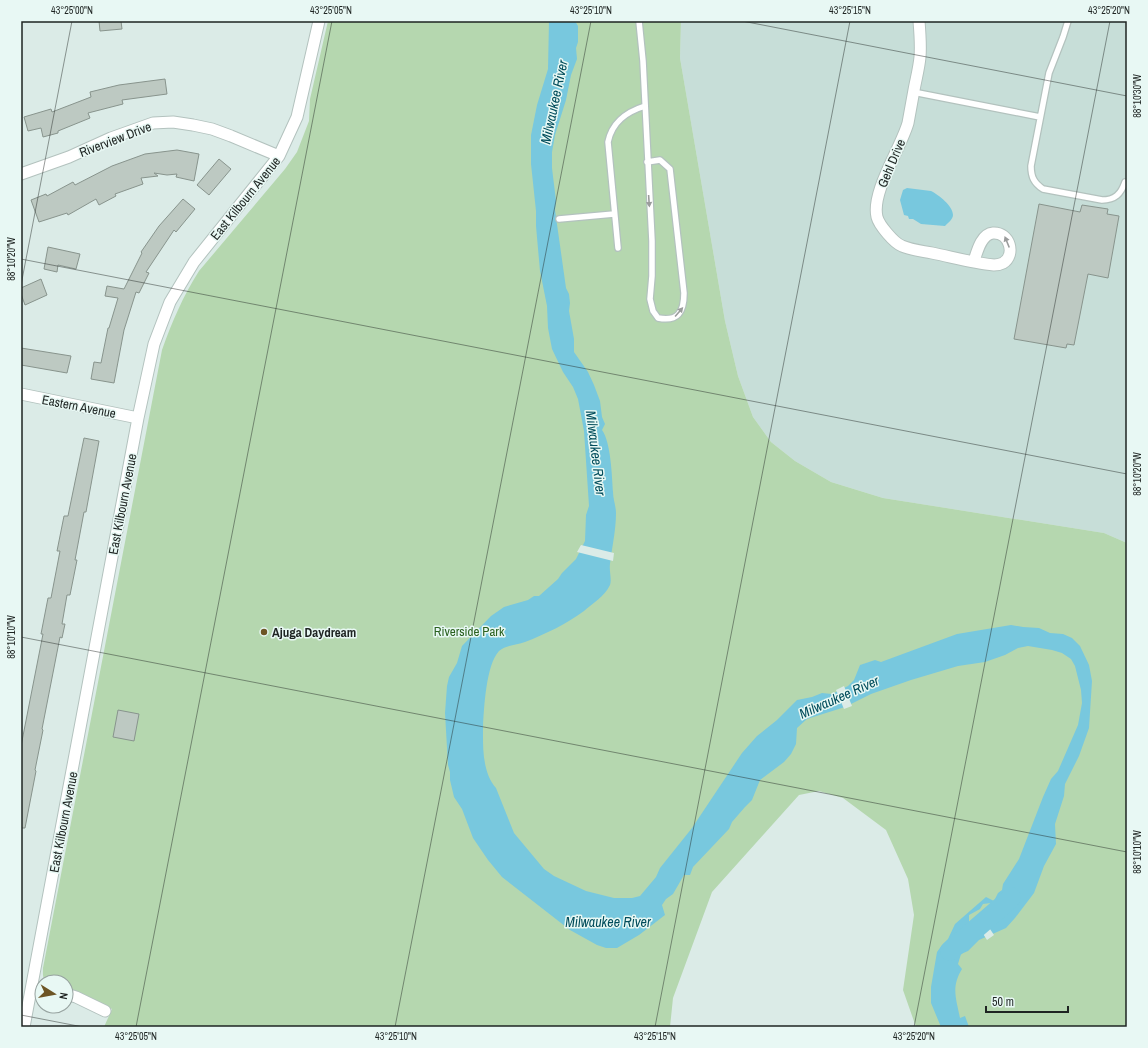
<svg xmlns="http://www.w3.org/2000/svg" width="1148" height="1048" font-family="'Archivo Narrow',sans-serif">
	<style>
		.built { fill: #c7ded8 }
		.green { fill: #b5d7af }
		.water { fill: #78c8de; fill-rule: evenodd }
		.pier { fill: #dbebe7 }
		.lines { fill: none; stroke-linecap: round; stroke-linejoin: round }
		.river { stroke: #78c8de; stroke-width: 20 }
		.building { fill: #bdc9c2; stroke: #88948d }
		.service-casing { stroke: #b3c2be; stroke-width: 8 }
		.minor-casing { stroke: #b3c2be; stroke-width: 13 }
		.service { stroke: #fff; stroke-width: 5.5 }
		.minor { stroke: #fff; stroke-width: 11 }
		.oneway { fill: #9a9c9c }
		.ticks { fill: none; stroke: #1e2422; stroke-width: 1; stroke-opacity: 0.45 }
		.poi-dot { fill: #6d5525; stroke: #e8f8f4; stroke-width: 1.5 }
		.labels { text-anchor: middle; stroke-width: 3; stroke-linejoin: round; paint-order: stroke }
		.street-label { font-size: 13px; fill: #1e2422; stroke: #e8f8f4 }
		.park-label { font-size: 13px; fill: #2a611f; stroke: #e8f8f4 }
		.poi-label { font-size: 13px; font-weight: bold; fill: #1e2422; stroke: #e8f8f4; text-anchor: start }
		.water-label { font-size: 14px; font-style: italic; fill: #004c5b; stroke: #e8f8f4 }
		.neatline { fill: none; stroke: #1e2422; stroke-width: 1.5 }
		.ticks-label { font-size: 10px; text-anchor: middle; fill: #1e2422 }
	</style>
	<rect width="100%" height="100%" fill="#dbebe7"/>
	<!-- built -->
	<path class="built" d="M681 21H1127V543L1104 533 883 498 831 482 795 461 771 442 753 417 738 376 725 321 680 58Z"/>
	<!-- green -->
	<path class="green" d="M328 21H681L680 58 725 321 738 376 753 417 771 442 795 461 831 482 883 498 1104 533 1127 543V1027H916L903 990 914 915 908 879 886 830 843 798 819 791 799 795 712 892 673 998 670 1027H104L112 1009 87 996 66 987V982H47C42 978 43 974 43 968L162 350C172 322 183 296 199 271L285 169 297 152 309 121 310 99Z"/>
	<!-- water -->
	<path class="water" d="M549 21H575L578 26V42L576 48 577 59 571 75 566 100 555 135 552 152V168L556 201 555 210 566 288 569 294 570 303 569 311 574 339V352L588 372 594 385 600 401 602 417 605 424 602 430C611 442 612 477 613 492 613 499 616 506 616 513 616 530 612 547 610 564 609 571 612 580 610 585 605 596 592 604 584 611 566 624 546 634 525 642 517 645 506 645 499 651 486 665 484 708 483 727 483 747 482 772 496 788L514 833 544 869 554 876 586 891 614 898H632L640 896 656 877 660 868 692 828 742 753 757 736 777 720 797 700 812 697 822 693 832 694 848 686 854 680 860 665 875 660 881 662 957 634 1011 625 1023 627 1039 628 1050 633 1063 634 1072 638 1080 646 1089 665 1092 681 1089 728 1079 756 1065 784 1064 796 1055 824 1056 844 1044 866 1034 893 1015 918 1006 928 979 940 968 951 961 954 958 964 962 969C951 987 956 998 960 1018L965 1016 969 1027H941L931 1003V987L937 952 942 945 948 939 955 924 986 897 994 901 998 893 1002 890 1003 884 1019 859 1043 797 1051 779 1058 771 1078 725 1082 703 1081 690 1075 666 1071 659 1062 653 1052 650 1028 646 1018 648 1005 655 985 662 958 666 911 680 871 694 845 707 807 719 797 728 796 744 791 754 784 762 760 780 752 800 745 807 732 822 729 829 693 867 690 875H684L673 894 666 899 662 905 665 915 639 935 617 948H606L597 945 570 930 502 877 488 860 473 838 462 809 454 797 450 780V772L448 765 445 713 447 686 449 677 457 663 462 646 491 616 504 607 528 600 534 596H539L558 579 562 573 576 559 585 541 586 515 589 506 584 431 578 399 573 387 563 372 552 349 548 328 547 306 540 271 536 226V211L531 164V135L537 105 548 69ZM991 903 992 905 990 913 991 917 972 934 966 929 969 925V915L980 909 983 904Z
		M907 188 931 191C939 195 953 206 953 215 953 219 948 223 945 226L921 224 913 219H909L908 216 904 215 900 200 903 190Z"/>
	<!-- pier -->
	<path class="pier" d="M581 545 614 553 613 561 577 552Z
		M844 686 852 706 844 709 836 690Z
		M984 920 994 935 987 940 978 926Z"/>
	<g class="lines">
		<!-- river -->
		<path class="river" d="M950 951 1009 900 1011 897"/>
	</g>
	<!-- building -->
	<path class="building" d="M99 21H121L122 29 100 31Z
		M165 79 167 94 122 100 123 104 88 113 90 118 58 131V133L43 137 41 128 28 131 24 117 51 109 52 112 91 97 90 92 119 85Z
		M177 150 199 154 194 181 176 177 177 174 167 175 154 173 158 176 141 178 143 184 115 194 116 196 99 205 96 199 68 215 67 213 39 222 31 200 46 194 47 196 73 182 75 185 112 166 145 154Z
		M219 159 231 169 209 195 197 185Z
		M183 199 195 209 176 232 174 230 146 272 149 273 139 293 136 292 124 330 114 383 91 379 94 362 101 363 108 328H109L118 298 105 296 107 286 124 289 142 253 141 252 159 226Z
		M1039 204 1080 212 1082 205 1108 209 1107 214 1119 216 1108 278 1088 274 1074 345 1067 344 1066 348 1014 339Z
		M48 247 80 254 76 269 58 265 57 272 44 269Z
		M41 279 47 295 25 305 21 294V288Z
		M21 348 71 356 67 373 21 365Z
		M84 438 99 441 86 512H84L75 560H77L70 595H67L62 624H65L62 638 60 637 42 729 43 730 35 770 36 771 25 828H21V746L43 634H41L48 598H51L60 551H57L64 516H68Z
		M118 710 139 714 134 741 113 737Z"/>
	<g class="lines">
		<defs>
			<path id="service" d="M639 21 643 61 652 241V276L650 299 653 311 658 318C678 322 684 312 684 293L670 169 660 160 647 162
				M1068 21 1063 37 1049 73 1031 166C1031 177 1034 183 1043 189L1102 200C1115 200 1121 194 1125 182
				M913 92 1040 117
				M559 219 614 214
				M618 248 608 142C612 122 626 112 645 106"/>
			<path id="minor" d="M919 21C920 33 921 45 920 57 919 68 916 79 914 90 912 101 910 112 908 123 901 148 871 192 877 217 879 225 894 243 902 246 911 250 922 251 932 253 952 257 973 263 994 265 997 265 1001 264 1003 263 1016 255 1010 232 993 233 981 234 977 252 974 261
				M21 174 69 157 111 138 153 123 173 122 193 125 212 129 231 136 279 156
				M21 394 138 418
				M66 994 76 997 105 1011
				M24 1027 138 418 154 344 170 302 194 262 279 156 297 117 319 21"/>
		</defs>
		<!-- service casing -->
		<use href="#service" class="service-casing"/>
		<!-- minor casing -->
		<use href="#minor" class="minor-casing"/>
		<!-- service -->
		<use href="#service" class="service"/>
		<!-- minor -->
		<use href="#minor" class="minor"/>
	</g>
	<!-- one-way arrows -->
	<defs><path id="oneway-solid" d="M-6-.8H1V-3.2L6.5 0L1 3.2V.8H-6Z"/></defs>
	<g class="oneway">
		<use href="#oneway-solid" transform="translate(649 201) rotate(86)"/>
		<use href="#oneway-solid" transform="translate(1007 242) rotate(-112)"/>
		<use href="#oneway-solid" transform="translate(679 312) rotate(-49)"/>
	</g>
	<!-- ticks -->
	<path class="ticks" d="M742 21 1127 96M21 259 1127 474M21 285 72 21M21 637 1127 852M21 1015 83 1027M136 1027 332 21M395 1027 591 21M655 1027 850 21M914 1027 1110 21"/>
	<!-- markers -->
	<circle class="poi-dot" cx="264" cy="632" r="4"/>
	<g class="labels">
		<!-- street labels -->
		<g class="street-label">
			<text transform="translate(115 139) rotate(-21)" y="5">Riverview Drive</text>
			<text transform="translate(891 163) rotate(-67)" y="5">Gehl Drive</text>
			<text transform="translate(245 198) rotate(-51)" y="5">East Kilbourn Avenue</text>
			<text transform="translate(79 406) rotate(11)" y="5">Eastern Avenue</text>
			<text transform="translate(122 504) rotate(-79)" y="5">East Kilbourn Avenue</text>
			<text transform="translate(63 822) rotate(-79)" y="5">East Kilbourn Avenue</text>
		</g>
		<!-- park labels -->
		<g class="park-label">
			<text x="469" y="636">Riverside Park</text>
		</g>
		<!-- poi labels -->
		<g class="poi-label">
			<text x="272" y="637">Ajuga Daydream</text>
		</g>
		<!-- water labels -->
		<g class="water-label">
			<text transform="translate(554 102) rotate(-78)" y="5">Milwaukee River</text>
			<text transform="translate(596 453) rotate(83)" y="5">Milwaukee River</text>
			<text transform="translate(839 697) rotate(-24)" y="5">Milwaukee River</text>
			<text x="608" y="927">Milwaukee River</text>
		</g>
	</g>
	<!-- border -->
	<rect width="1148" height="1048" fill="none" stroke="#e8f8f4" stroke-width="44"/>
	<!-- north arrow -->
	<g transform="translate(54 994) rotate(101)"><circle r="19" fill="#e8f8f4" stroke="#97a3a0"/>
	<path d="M0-3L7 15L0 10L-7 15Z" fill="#6d5525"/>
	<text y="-6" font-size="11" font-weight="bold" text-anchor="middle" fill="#1e2422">N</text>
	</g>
	<!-- scale -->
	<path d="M986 1006v6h82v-6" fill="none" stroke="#1e2422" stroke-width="2"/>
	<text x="992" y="1006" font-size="12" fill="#1e2422" stroke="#e8f8f4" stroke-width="3" paint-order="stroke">50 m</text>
	<rect x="22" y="22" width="1104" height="1004" class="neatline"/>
	<g class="ticks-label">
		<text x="72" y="14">43°25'00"N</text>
		<text x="331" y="14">43°25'05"N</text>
		<text x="591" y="14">43°25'10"N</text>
		<text x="850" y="14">43°25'15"N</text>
		<text x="1109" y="14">43°25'20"N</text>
		<text transform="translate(1137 96) rotate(-90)" y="4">88°10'30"W</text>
		<text transform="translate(11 259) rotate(-90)" y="4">88°10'20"W</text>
		<text transform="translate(1137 474) rotate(-90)" y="4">88°10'20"W</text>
		<text transform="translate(11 637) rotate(-90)" y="4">88°10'10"W</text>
		<text transform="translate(1137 852) rotate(-90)" y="4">88°10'10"W</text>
		<text x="136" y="1040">43°25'05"N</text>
		<text x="396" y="1040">43°25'10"N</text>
		<text x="655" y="1040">43°25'15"N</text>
		<text x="914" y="1040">43°25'20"N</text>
	</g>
</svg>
